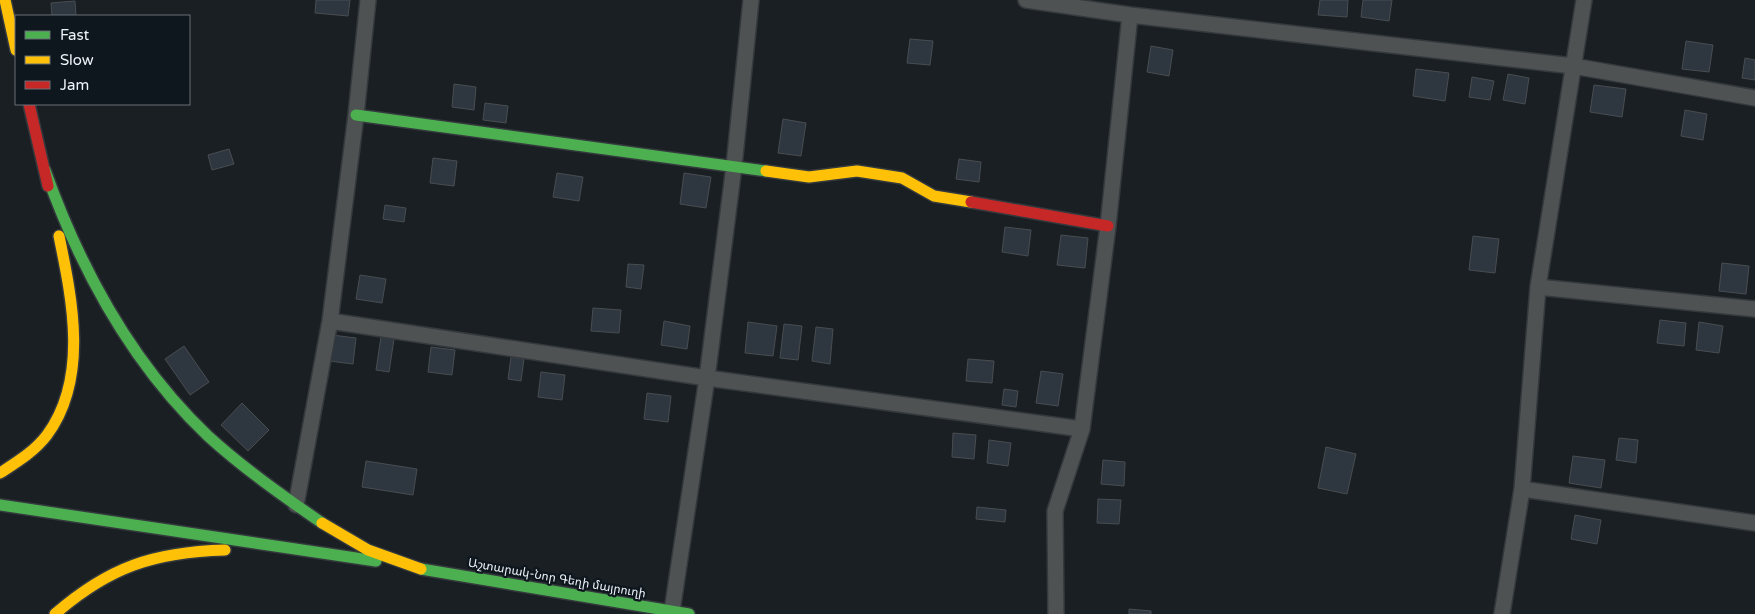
<svg xmlns="http://www.w3.org/2000/svg" width="1755" height="614" font-family="'Varela Round','Noto Sans Armenian',sans-serif">
	<style>
		.building { fill: #2e3740; stroke: #494d51 }
		.lines { fill: none; stroke-linecap: round; stroke-linejoin: round }
		.street-casing { stroke: #34393d; stroke-width: 18 }
		.fast-casing { stroke: #34393d; stroke-width: 14 }
		.slow-casing { stroke: #34393d; stroke-width: 14 }
		.jam-casing { stroke: #34393d; stroke-width: 14 }
		.street { stroke: #4f5253; stroke-width: 15 }
		.fast { stroke: #4caf50; stroke-width: 11 }
		.slow { stroke: #ffc107; stroke-width: 11 }
		.jam { stroke: #c62828; stroke-width: 11 }
		.labels { text-anchor: middle; stroke-width: 4.5; stroke-linejoin: round; paint-order: stroke }
		.street-label { font-size: 12px; fill: #eef4f9; stroke: #0e161e }
	</style>
	<rect width="100%" height="100%" fill="#1a1f24"/>
	<!-- building -->
	<path class="building" d="M316 0H350L348 16 315 13Z
		M1320 0H1348L1347 17 1318 15Z
		M1363 0H1392L1389 21 1361 17Z
		M75 1 76 16H52L51 3Z
		M910 39 933 41 930 65 907 63Z
		M1686 41 1713 45 1709 72 1682 69Z
		M1151 46 1173 50 1169 76 1147 72Z
		M1745 58 1755 60V80L1742 78Z
		M1416 69 1449 73 1445 101 1413 96Z
		M1508 74 1529 78 1525 104 1503 100Z
		M1472 77 1494 81 1490 100 1469 97Z
		M454 84 476 87 474 110 452 107Z
		M1594 85 1626 89 1622 117 1590 112Z
		M485 103 508 106 506 123 483 120Z
		M1685 110 1707 114 1703 140 1681 136Z
		M783 119 806 123 801 156 778 153Z
		M229 149 234 164 212 170 208 155Z
		M433 158 457 161 454 186 430 183Z
		M959 159 981 162 979 182 956 179Z
		M557 173 583 177 579 201 553 197Z
		M684 173 711 177 706 208 680 204Z
		M385 205 406 208 404 222 383 219Z
		M1005 227 1031 230 1028 256 1002 252Z
		M1061 235 1088 238 1085 268 1057 265Z
		M1473 236 1499 239 1495 273 1469 270Z
		M1722 263 1749 266 1746 294 1719 291Z
		M628 264 644 265 641 289 626 287Z
		M360 275 386 279 382 303 356 299Z
		M593 308 621 310 619 333 591 331Z
		M1660 320 1686 323 1684 346 1657 343Z
		M664 321 690 326 687 349 661 345Z
		M748 322 777 326 773 356 745 353Z
		M1699 322 1723 326 1719 353 1696 350Z
		M784 324 802 326 798 360 780 358Z
		M816 327 833 329 830 364 812 361Z
		M332 335 356 338 353 364 329 361Z
		M381 337 394 339 389 372 376 370Z
		M184 346 209 382 190 395 165 359Z
		M431 347 455 350 452 375 428 372Z
		M511 357 524 359 521 381 508 379Z
		M968 359 994 361 992 383 966 381Z
		M1041 371 1063 374 1058 406 1036 403Z
		M541 372 565 375 562 400 538 397Z
		M1004 389 1018 391 1016 407 1002 405Z
		M647 393 671 396 668 422 644 419Z
		M242 403 269 430 248 451 221 425Z
		M953 433 976 435 974 459 952 457Z
		M1619 438 1638 440 1636 463 1616 460Z
		M989 440 1011 443 1008 466 987 463Z
		M1326 447 1356 454 1347 494 1318 488Z
		M1573 456 1605 460 1601 488 1569 483Z
		M1103 460 1125 462 1124 486 1101 484Z
		M366 461 417 469 413 495 362 487Z
		M1098 499 1121 500 1119 524 1097 523Z
		M977 507 1006 510 1005 522 976 519Z
		M1575 515 1601 520 1597 544 1571 539Z
		M1129 609 1151 611V614H1129Z"/>
	<g class="lines">
		<defs>
			<path id="street" d="M1026 0 1130 15 1573 66 1755 98
				M1538 287 1755 309
				M330 321 707 378 1082 429
				M1522 489 1755 523
				M296 505 330 321 356 115 368 0
				M672 611 707 378 734 166 751 0
				M1056 614 1055 511 1082 429 1108 226 1130 15
				M1502 614 1522 489 1538 287 1584 0"/>
			<path id="fast" d="M356 115 766 171
				M45 170C80 268 131 363 208 436 243 468 283 496 322 523
				M0 505 376 561
				M421 569 689 614"/>
			<path id="slow" d="M5 0 16 50
				M766 171 809 177 857 171 902 178 934 196 971 202
				M0 473C17 462 35 451 47 435 89 378 72 299 59 236
				M322 523 368 550 421 569
				M55 614C109 567 154 552 225 550"/>
			<path id="jam" d="M29 104 48 186
				M971 202 1108 226"/>
		</defs>
		<!-- street casing -->
		<use href="#street" class="street-casing"/>
		<!-- fast casing -->
		<use href="#fast" class="fast-casing"/>
		<!-- slow casing -->
		<use href="#slow" class="slow-casing"/>
		<!-- jam casing -->
		<use href="#jam" class="jam-casing"/>
		<!-- street -->
		<use href="#street" class="street"/>
		<!-- fast -->
		<use href="#fast" class="fast"/>
		<!-- slow -->
		<use href="#slow" class="slow"/>
		<!-- jam -->
		<use href="#jam" class="jam"/>
	</g>
	<g class="labels">
		<!-- street labels -->
		<g class="street-label">
			<text transform="translate(557 578) rotate(10)" y="4">Աշտարակ-Նոր Գեղի մայրուղի</text>
		</g>
	</g>
	<!-- legend -->
	<rect x="15" y="15" width="175" height="90" fill="#0e161e" stroke="#686f76"/>
	<rect x="25" y="31" width="25" height="8" fill="#4caf50" stroke="#686f76"/>
	<text x="60" y="40" font-size="15" fill="#eef4f9">Fast</text>
	<rect x="25" y="56" width="25" height="8" fill="#ffc107" stroke="#686f76"/>
	<text x="60" y="65" font-size="15" fill="#eef4f9">Slow</text>
	<rect x="25" y="81" width="25" height="8" fill="#c62828" stroke="#686f76"/>
	<text x="60" y="90" font-size="15" fill="#eef4f9">Jam</text>
</svg>
